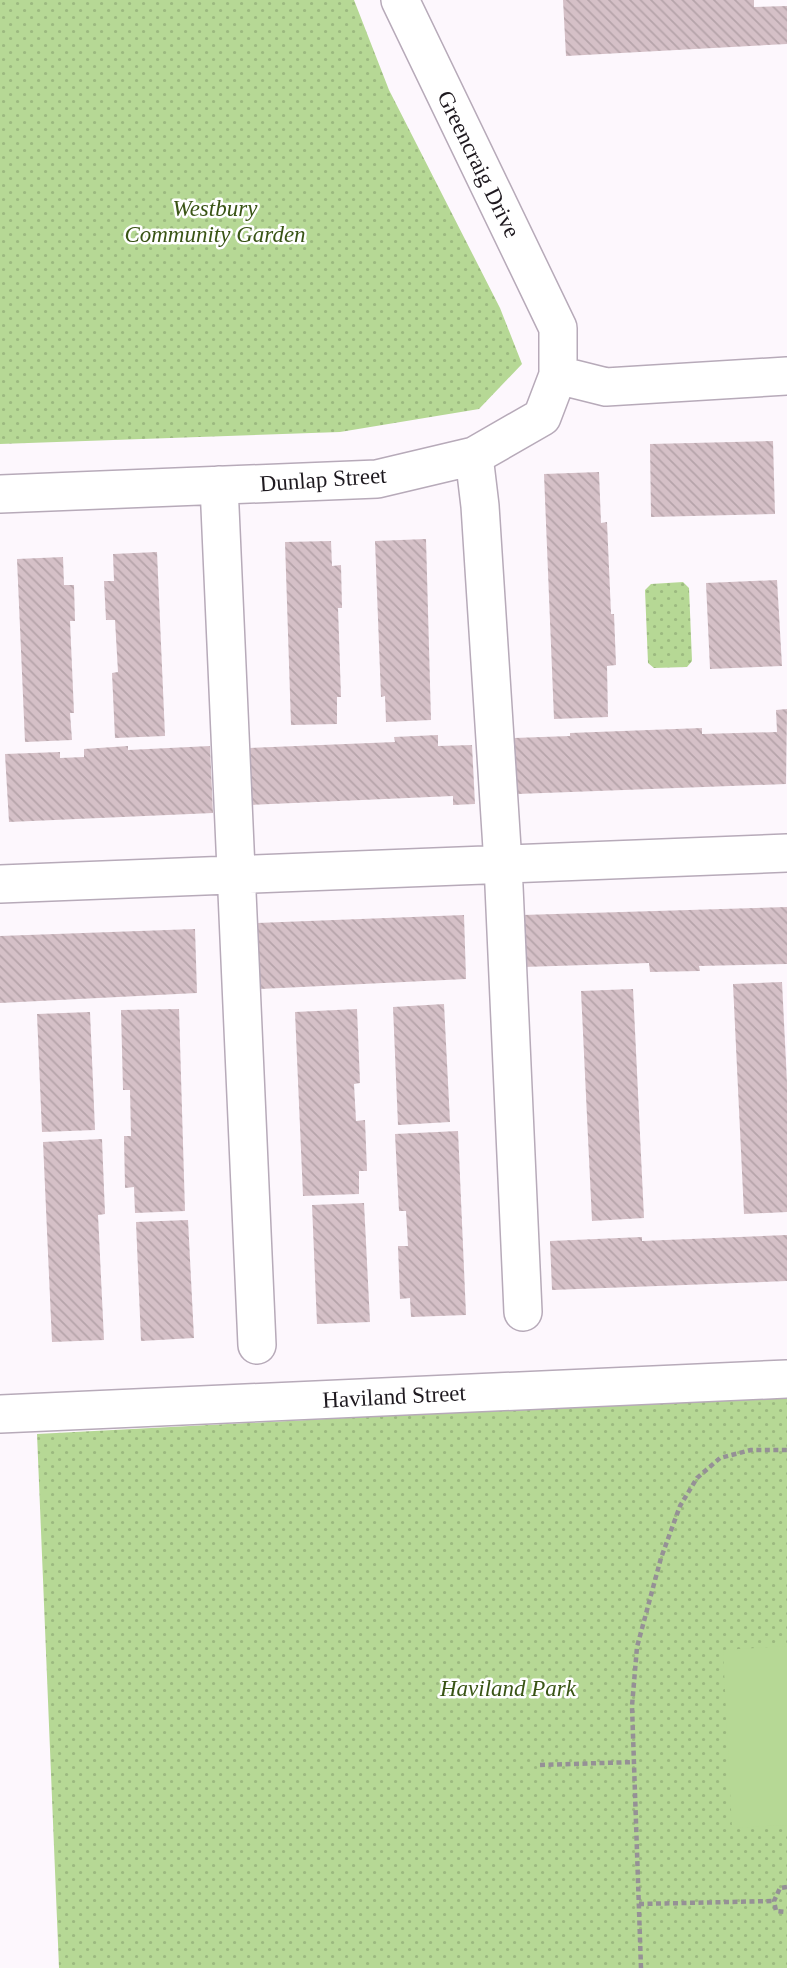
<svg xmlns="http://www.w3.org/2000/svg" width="787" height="1968" font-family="'Times New Roman',serif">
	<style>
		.green { fill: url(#green-dots) }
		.pitch { fill: #b6d895 }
		.building { fill: url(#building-back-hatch) }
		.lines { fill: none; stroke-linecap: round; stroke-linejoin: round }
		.minor-casing { stroke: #b7aab9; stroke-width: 40 }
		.path { stroke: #959096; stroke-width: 4.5; stroke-dasharray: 5 3.5; stroke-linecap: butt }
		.minor { stroke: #fff; stroke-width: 37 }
		.labels { text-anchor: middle; stroke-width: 5; stroke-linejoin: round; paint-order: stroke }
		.street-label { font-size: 23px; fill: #1e191f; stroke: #fff }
		.park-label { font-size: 23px; font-style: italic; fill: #395415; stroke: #fff }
	</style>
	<defs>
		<pattern id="green-dots" width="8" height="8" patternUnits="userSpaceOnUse" patternTransform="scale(1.75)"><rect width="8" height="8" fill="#b6d895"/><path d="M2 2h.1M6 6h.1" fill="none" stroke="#9cb980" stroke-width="1.8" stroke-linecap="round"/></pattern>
		<pattern id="building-back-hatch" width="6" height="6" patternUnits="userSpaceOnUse" patternTransform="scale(1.75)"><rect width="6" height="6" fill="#d5c0c7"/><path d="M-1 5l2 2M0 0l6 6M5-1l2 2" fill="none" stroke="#b6a4aa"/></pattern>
	</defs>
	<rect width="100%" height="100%" fill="#fdf7fd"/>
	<!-- green -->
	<path class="green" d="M0 0H354L389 90 500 308 522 364 479 409 340 432 0 444Z
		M683 582 689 588 692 661 687 667 654 668 648 663 645 590 651 584Z
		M787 1395V1968H59L37 1434Z"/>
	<!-- pitch -->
	<path class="pitch" d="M787 1646V1825L732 1828 723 1650Z"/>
	<!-- building -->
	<path class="building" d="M563 0H754V7L787 6V44L566 56Z
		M773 441 775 514 651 517 650 444Z
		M599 472 601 523 607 522 611 614H614L616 665 607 666 608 717 554 719 544 474Z
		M426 539 431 720 386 722 385 696 381 697 375 541Z
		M331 541 332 566 341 565 342 608H338L341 697H337V724L291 725 285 542Z
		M157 552 165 736 115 738 112 673 118 672 115 620H106L104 581H114L113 554Z
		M63 557 64 585H74L75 621H70L74 713H70L72 740 25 742 17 559Z
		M777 580 782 666 710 669 706 583Z
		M787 709 786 784 517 794 514 738 570 736V733L702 728V734L777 732 776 710Z
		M438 735V746L472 745 475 804 453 805V796L251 805 248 748 395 742 394 737Z
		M128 746V750L210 746 213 813 9 822 5 754 60 752V758L84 757V749Z
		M787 907V964L699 966 700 971 650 972 649 963 523 967 522 915Z
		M464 915 466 979 260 989 257 923Z
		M195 929 197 993 0 1003V936Z
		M782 982 787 1083V1212L744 1214 733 984Z
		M633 989 644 1218 592 1221 581 991Z
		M444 1004 450 1122 398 1125 393 1007Z
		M179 1009 185 1211 135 1213 134 1187 125 1188 124 1136H131L130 1090H123L121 1010Z
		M357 1009 360 1083 354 1084 356 1121 365 1120 367 1171H359V1194L303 1196 295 1012Z
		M90 1012 95 1130 42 1132 37 1014Z
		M458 1131 466 1315 411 1317 410 1298 400 1299 398 1246H408L406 1211H399L395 1134Z
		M102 1139 105 1214 98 1215 104 1340 52 1342 43 1142Z
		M364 1203 370 1322 317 1324 312 1205Z
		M188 1220 194 1338 141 1341 136 1222Z
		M787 1235V1281L552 1290 550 1241 642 1237V1241Z"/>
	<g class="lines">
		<defs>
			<path id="minor" d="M558 375 606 387 787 376
				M474 456 480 506 503 864 523 1312
				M219 485 257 1345
				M0 494 377 479 474 456 542 417 558 375V328L400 0
				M0 884 787 853
				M0 1414 787 1379"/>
		</defs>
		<!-- minor casing -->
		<use href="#minor" class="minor-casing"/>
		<!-- path -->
		<path class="path" d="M540 1765 634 1762
			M787 1887 780 1888 774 1901 776 1911 787 1912
			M639 1904 774 1901
			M641 1968 632 1706 637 1647 661 1558 680 1506 697 1478 720 1458 751 1450H787"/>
		<!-- minor -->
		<use href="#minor" class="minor"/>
	</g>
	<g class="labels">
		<!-- street labels -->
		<g class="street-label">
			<text transform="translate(479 164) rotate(64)" y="8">Greencraig Drive</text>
			<text transform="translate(323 479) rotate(-4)" y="8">Dunlap Street</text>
			<text transform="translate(394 1396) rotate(-3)" y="8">Haviland Street</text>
		</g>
		<!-- park labels -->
		<g class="park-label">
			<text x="215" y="216">Westbury<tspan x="215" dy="26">Community Garden</tspan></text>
			<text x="508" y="1696">Haviland Park</text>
		</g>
	</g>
</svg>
